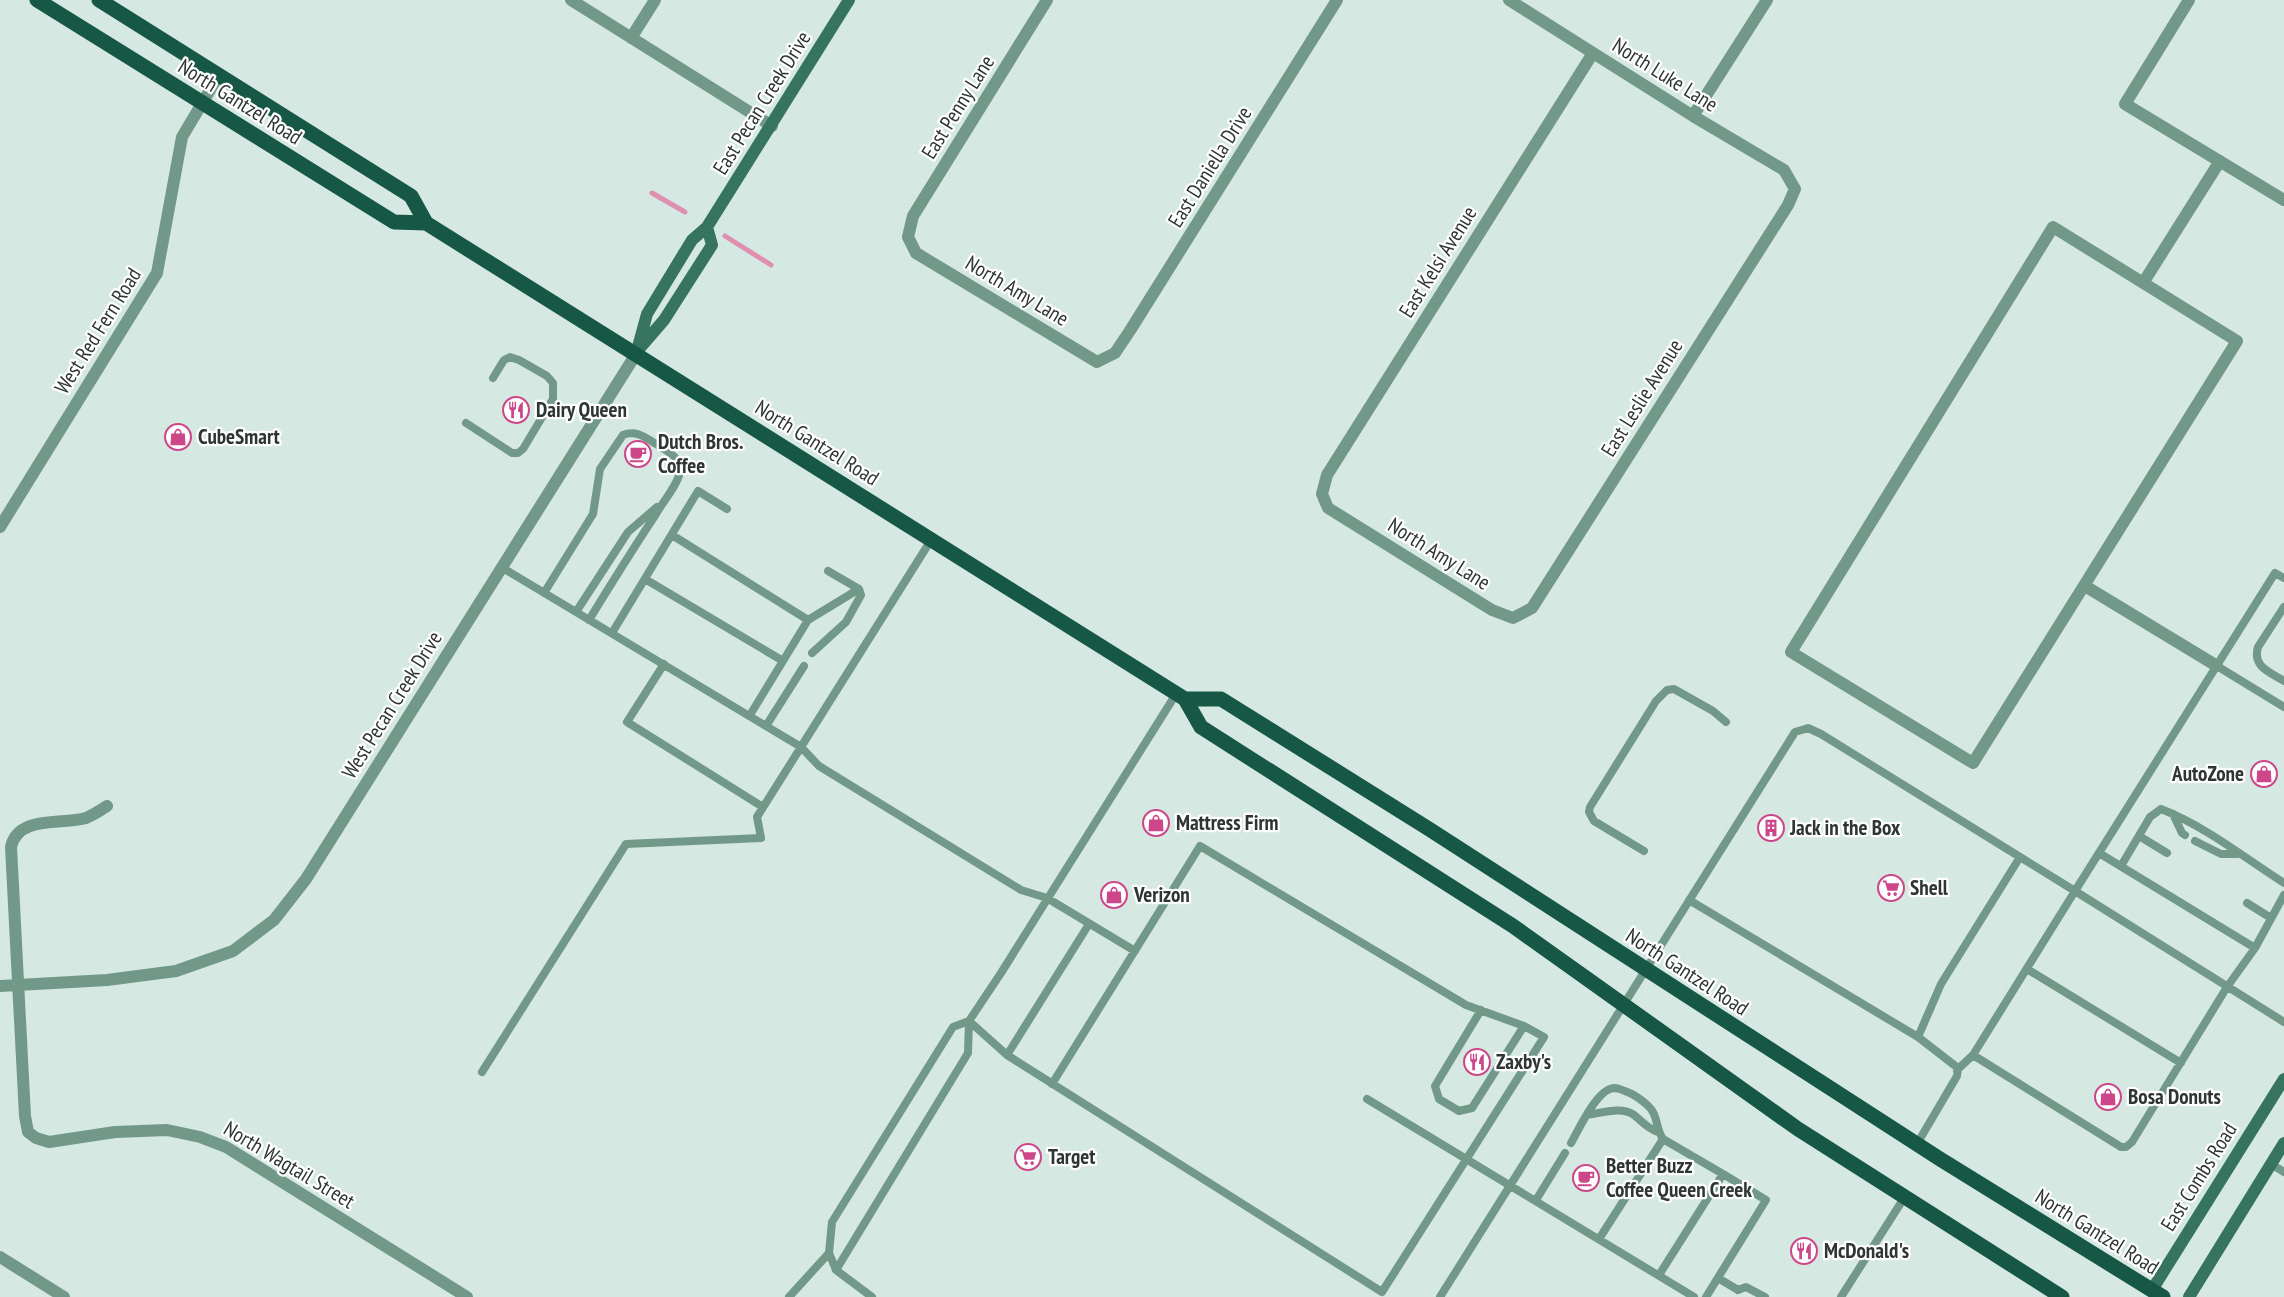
<svg xmlns="http://www.w3.org/2000/svg" width="2284" height="1297" font-family="'PT Sans Narrow',sans-serif">
	<style>
		.lines { fill: none; stroke-linecap: round; stroke-linejoin: round }
		.stream { stroke: #df90b1; stroke-width: 5 }
		.lane { stroke: #72988a; stroke-width: 8 }
		.street { stroke: #72988a; stroke-width: 12 }
		.secondary { stroke: #377460; stroke-width: 12 }
		.primary { stroke: #175745; stroke-width: 15 }
		.labels { text-anchor: middle; stroke-width: 4.5; stroke-linejoin: round; paint-order: stroke }
		.street-label { font-size: 21px; fill: #2e3532; stroke: #fff }
		.poi-label { font-size: 21px; font-weight: bold; fill: #2e3532; stroke: #fff; text-anchor: start }
	</style>
	<rect width="100%" height="100%" fill="#d5e8e1"/>
	<g class="lines">
		<!-- stream -->
		<path class="stream" d="M652 193 685 212
			M725 236 771 265"/>
		<!-- lane -->
		<path class="lane" d="M466 423 512 453H518L523 449 553 399V383L547 376 519 360 510 357 504 360 493 378
			M672 535 808 620
			M501 567 801 747 931 540
			M645 579 783 661
			M544 593 593 514 600 469 623 435C636 430 645 437 656 444 665 450 681 457 680 470 680 482 662 503 656 514 633 549 611 584 589 620
			M2284 607 2258 647C2252 667 2270 672 2284 681
			M576 612 628 532 657 507
			M612 633 698 491 727 509
			M812 653 846 622 861 595 859 589 828 571
			M664 664 627 722 763 807
			M2217 666 2284 707
			M750 715 808 620 859 589
			M766 726 804 666
			M2173 814 2182 833 2185 835
			M2139 836 2167 853
			M2195 841 2221 854H2237
			M1644 851 1594 821 1589 812 1590 807 1656 701 1667 690 1674 689 1713 711 1726 722
			M2121 866 2150 817 2161 809C2205 826 2245 858 2284 883
			M1689 900 1918 1037 1958 1068 1957 1076 1917 1144
			M2247 903 2271 918
			M2255 948 2284 895
			M2027 969 2181 1063
			M1481 1010 1435 1086 1439 1099 1459 1111 1472 1108 1524 1026
			M969 1021 1007 1055 1382 1292 1544 1037 1524 1026 1466 1005 1200 846 1052 1084
			M1918 1037 1941 984 2020 857 2075 891 2275 573 2284 578
			M1007 1055 1089 924
			M1973 1055 2121 1147H2126L2132 1142 2227 987 2255 948 2099 853
			M1957 1070 1973 1055 2075 891 2284 1022
			M482 1072 626 844 761 838 757 817 801 747 819 766 1021 890 1047 898 1135 951
			M1367 1099 1694 1297
			M1587 1115C1602 1113 1622 1106 1634 1115 1643 1122 1647 1128 1658 1132
			M1571 1143C1579 1129 1597 1089 1614 1088 1620 1088 1627 1092 1632 1094 1639 1098 1645 1102 1651 1109 1658 1118 1656 1129 1663 1139L1723 1174
			M2271 1164 2284 1172
			M1536 1200 1565 1153
			M1599 1239 1663 1139
			M836 1270 968 1053 969 1021
			M1659 1275 1723 1174 1766 1200 1706 1297
			M1718 1278 1738 1290
			M1738 1290 1746 1287 1765 1297
			M789 1297 829 1253
			M872 1297 836 1270 829 1253 832 1222 953 1027 969 1021 1001 973 1176 694
			M1440 1297 1795 732 1808 728 1821 734 2020 857
			M1841 1297 1904 1198"/>
		<!-- street -->
		<path class="street" d="M571 0 772 126
			M1047 0 913 216 908 237 916 253 1097 362 1115 353 1131 329 1337 0
			M1509 0 1693 116 1784 170 1795 189 1788 205 1532 608 1513 618 1492 610 1328 508 1322 494 1327 475 1593 53
			M2189 0 2125 104 2284 200
			M631 38 655 0
			M1693 116 1767 0
			M2053 227 2237 341 1973 763 1791 652Z
			M2143 283 2220 161
			M0 527 157 273 182 137 219 75
			M2085 586 2217 666
			M107 806C101 810 93 815 86 818 62 825 18 815 11 847L25 1116 28 1132 36 1138 49 1142 115 1132 167 1130 200 1137 226 1147 467 1297
			M0 986 107 980 176 971 233 951 274 920 306 879 636 354
			M0 1257 64 1297"/>
		<!-- secondary -->
		<path class="secondary" d="M639 349 664 320 712 245 707 227
			M636 354 647 314 692 240 707 227 849 0
			M2152 1290 2284 1079
			M2189 1297 2284 1143"/>
		<!-- primary -->
		<path class="primary" d="M37 0 394 222 426 223
			M99 0 411 196 426 223 1185 699 1201 727 1513 926 1798 1129 2062 1297
			M1185 699H1221L1429 829 1940 1159 2163 1297"/>
	</g>
	<!-- icons -->
	<defs>
		<symbol id="restaurant-ring" viewBox="-11 -11 22 22"><circle r="9.5" fill="#fff" stroke="#cc4689" stroke-width="1.5"/><path d="M-5-6h1v4h1v-4h1v4h1v-4h1v5L-1.5 .5V6h-2V.5L-5-1ZM5-6V6H3V1.5H1.5Q1.5-4 5-6Z" fill="#cc4689"/></symbol>
		<symbol id="shop-ring" viewBox="-11 -11 22 22"><circle r="9.5" fill="#fff" stroke="#cc4689" stroke-width="1.5"/><path d="M-5-2.5h2.3a2.7 3.5 0 0 1 5.4 0H5L5.5 6h-11ZM-1.5-2.5h3a1.5 2.3 0 0 0-3 0Z" fill="#cc4689"/></symbol>
		<symbol id="cafe-ring" viewBox="-11 -11 22 22"><circle r="9.5" fill="#fff" stroke="#cc4689" stroke-width="1.5"/><path d="M-5.5-4.5H6V0H3Q3 3.5 0 3.5H-2.5Q-5.5 3.5-5.5 0ZM3-3.2v2h1.7v-2ZM-6 4.5H4V6H-6Z" fill="#cc4689"/></symbol>
		<symbol id="building-ring" viewBox="-11 -11 22 22"><circle r="9.5" fill="#fff" stroke="#cc4689" stroke-width="1.5"/><path d="M-4-6H4V6H1V3H-1V6H-4ZM-2.5-4.3h1.7v1.8h-1.7ZM.8-4.3h1.7v1.8H.8ZM-2.5-1h1.7V.8h-1.7ZM.8-1h1.7V.8H.8Z" fill="#cc4689"/></symbol>
		<symbol id="supermarket-ring" viewBox="-11 -11 22 22"><circle r="9.5" fill="#fff" stroke="#cc4689" stroke-width="1.5"/><path d="M-6-5.5h2.5l.6 2H6L4.5 2H-2.5L-4.4-4H-6ZM-1.5 3.2a1.3 1.3 0 1 0 .1 0ZM3 3.2a1.3 1.3 0 1 0 .1 0Z" fill="#cc4689"/></symbol>
	</defs>
	<g fill-rule="evenodd">
		<use href="#restaurant-ring" x="501" y="395" width="30" height="30"/>
		<use href="#shop-ring" x="163" y="422" width="30" height="30"/>
		<use href="#cafe-ring" x="623" y="439" width="30" height="30"/>
		<use href="#shop-ring" x="2249" y="759" width="30" height="30"/>
		<use href="#shop-ring" x="1141" y="808" width="30" height="30"/>
		<use href="#building-ring" x="1756" y="813" width="30" height="30"/>
		<use href="#supermarket-ring" x="1876" y="873" width="30" height="30"/>
		<use href="#shop-ring" x="1099" y="880" width="30" height="30"/>
		<use href="#restaurant-ring" x="1462" y="1047" width="30" height="30"/>
		<use href="#shop-ring" x="2093" y="1082" width="30" height="30"/>
		<use href="#supermarket-ring" x="1013" y="1142" width="30" height="30"/>
		<use href="#cafe-ring" x="1571" y="1163" width="30" height="30"/>
		<use href="#restaurant-ring" x="1789" y="1236" width="30" height="30"/>
	</g>
	<g class="labels">
		<!-- street labels -->
		<g class="street-label">
			<text transform="translate(1665 75) rotate(32)" y="7">North Luke Lane</text>
			<text transform="translate(240 102) rotate(32)" y="7">North Gantzel Road</text>
			<text transform="translate(762 103) rotate(-58)" y="7">East Pecan Creek Drive</text>
			<text transform="translate(958 107) rotate(-58)" y="7">East Penny Lane</text>
			<text transform="translate(1210 167) rotate(-58)" y="7">East Daniella Drive</text>
			<text transform="translate(1438 262) rotate(-58)" y="7">East Kelsi Avenue</text>
			<text transform="translate(1017 291) rotate(31)" y="7">North Amy Lane</text>
			<text transform="translate(98 331) rotate(-58)" y="7">West Red Fern Road</text>
			<text transform="translate(1642 398) rotate(-58)" y="7">East Leslie Avenue</text>
			<text transform="translate(817 443) rotate(32)" y="7">North Gantzel Road</text>
			<text transform="translate(1439 554) rotate(32)" y="7">North Amy Lane</text>
			<text transform="translate(392 705) rotate(-58)" y="7">West Pecan Creek Drive</text>
			<text transform="translate(1687 972) rotate(33)" y="7">North Gantzel Road</text>
			<text transform="translate(289 1165) rotate(31)" y="7">North Wagtail Street</text>
			<text transform="translate(2199 1177) rotate(-58)" y="7">East Combs Road</text>
			<text transform="translate(2097 1232) rotate(32)" y="7">North Gantzel Road</text>
		</g>
		<!-- poi labels -->
		<g class="poi-label">
			<text x="536" y="417">Dairy Queen</text>
			<text x="198" y="444">CubeSmart</text>
			<text x="658" y="449">Dutch Bros.<tspan x="658" dy="24">Coffee</tspan></text>
			<text x="2244" y="781" text-anchor="end">AutoZone</text>
			<text x="1176" y="830">Mattress Firm</text>
			<text x="1790" y="835">Jack in the Box</text>
			<text x="1910" y="895">Shell</text>
			<text x="1134" y="902">Verizon</text>
			<text x="1496" y="1069">Zaxby's</text>
			<text x="2128" y="1104">Bosa Donuts</text>
			<text x="1048" y="1164">Target</text>
			<text x="1606" y="1173">Better Buzz<tspan x="1606" dy="24">Coffee Queen Creek</tspan></text>
			<text x="1824" y="1258">McDonald's</text>
		</g>
	</g>
</svg>
